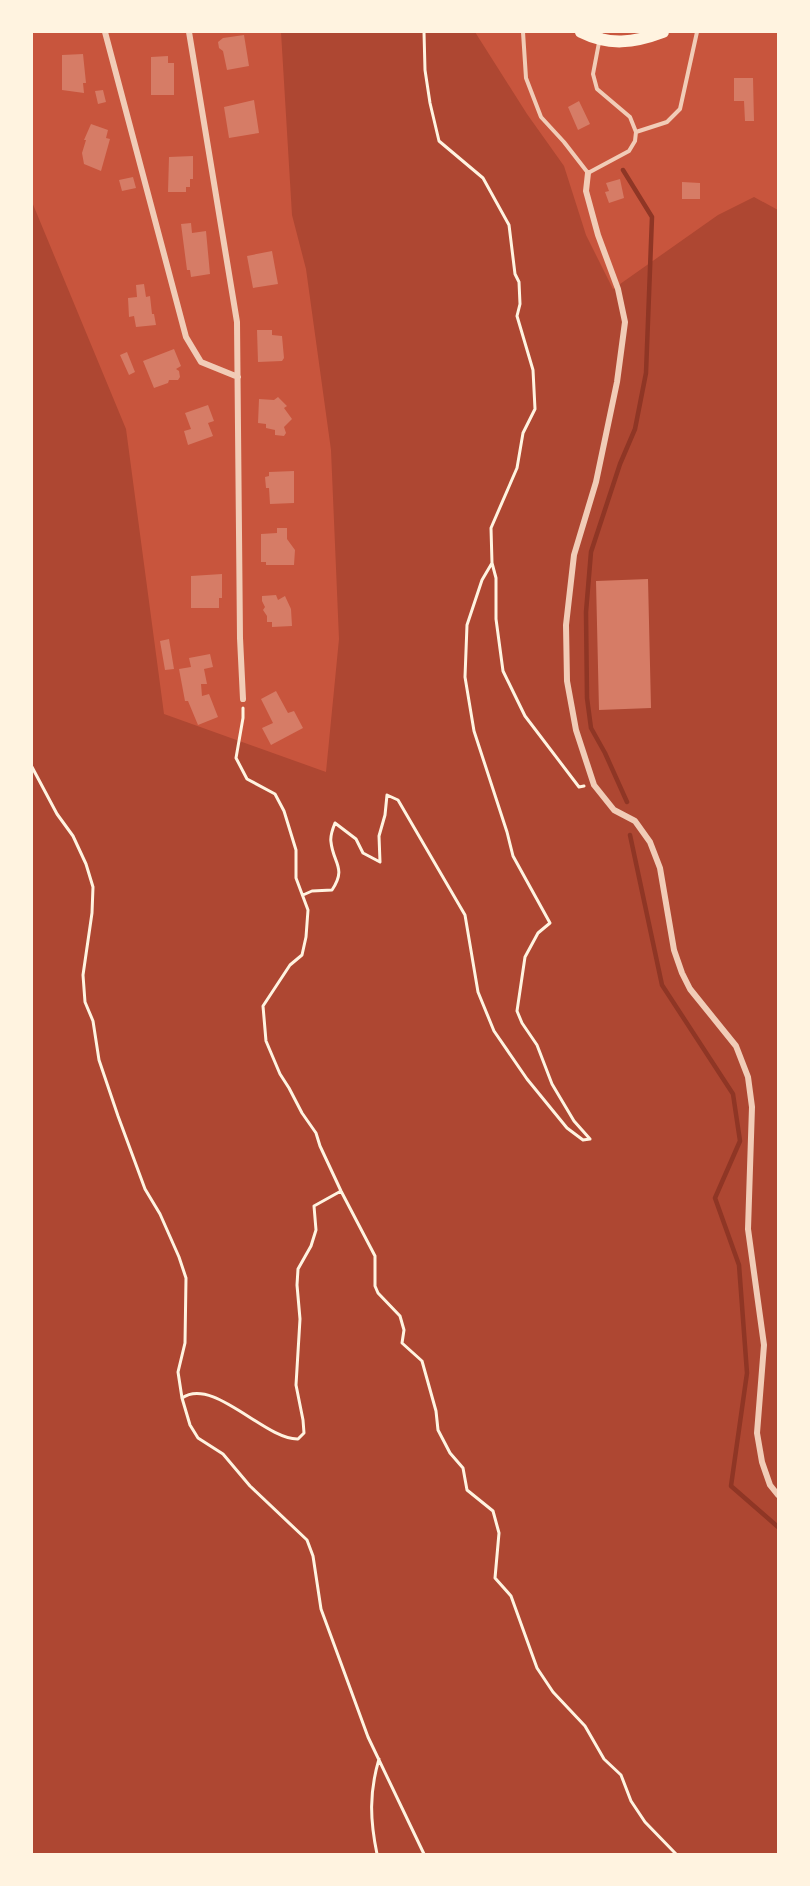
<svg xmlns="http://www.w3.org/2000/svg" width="810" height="1886" font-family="'Open Sans',sans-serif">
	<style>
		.green { fill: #ae4732 }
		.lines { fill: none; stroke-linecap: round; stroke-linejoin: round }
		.stream { stroke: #8f3625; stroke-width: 4.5 }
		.building { fill: #d67c66 }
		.path { stroke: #fff3e0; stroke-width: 3 }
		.service { stroke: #f1ccb7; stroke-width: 4 }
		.minor { stroke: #f1ccb7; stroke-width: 6 }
		.primary { stroke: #fff3e0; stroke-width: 12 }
	</style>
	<rect width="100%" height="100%" fill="#c8553d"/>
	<!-- green -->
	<path class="green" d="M281 32H475L527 114 564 166 586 235 613 289 718 215 754 197 778 210V1854H32V202L126 429 164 714 326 772 339 639 331 450 306 269 292 215Z"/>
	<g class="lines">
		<!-- stream -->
		<path class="stream" d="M623 170 652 217 646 373 635 429 620 464 591 552 586 612 587 698 591 728 605 753 627 802
			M630 835 662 985 733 1094 740 1141 715 1198 739 1265 747 1373 731 1486 778 1527"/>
	</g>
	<!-- building -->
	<path class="building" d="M244 35 249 66 227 70 223 51 219 48 218 42 223 38Z
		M83 54 86 83H83L84 93 62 90V55Z
		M168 56V63H174V95H151V57Z
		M734 78H753L754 121H745L744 101H734Z
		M103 90 106 102 98 104 95 91Z
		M254 100 259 133 229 138 224 107Z
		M579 101 590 124 578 130 568 107Z
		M91 124 108 130 106 138 110 139 101 171 84 164 82 153 86 140H84Z
		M193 156V179H190V187H186V192H168L169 157Z
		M133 177 136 188 122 191 119 180Z
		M620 179 624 198 609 203 605 192 609 191 606 183Z
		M682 182 700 183V199H682Z
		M191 223 192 233 206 231 210 274 191 277 190 270H187L181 224Z
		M272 251 278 284 253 288 247 256Z
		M144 284 146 297 150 296 152 314H154L156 325 136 327 134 316 129 317 128 298 137 297 136 285Z
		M257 330H272V335L282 336 284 358 282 361 258 362Z
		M174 349 181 366 176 369 179 371 180 377 178 380H169L168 383 154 388 143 361Z
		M127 352 135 372 129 375 120 355Z
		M278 397 287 406 284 408 292 419 284 427 286 433 284 436 275 435V430L266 428V424L258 423 259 399 274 400Z
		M208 405 214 421 208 423 213 436 188 445 184 431 191 429 185 413Z
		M294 471V503L270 504 269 488H266L265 477 269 476V472Z
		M277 528H287V539L295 550 294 565H266V562H261V534L277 533Z
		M222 574V598H219V608H191V576Z
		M648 579 651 708 599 710 596 581Z
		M276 595 278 600 285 596 291 609 292 626 272 627V622H267V616L263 610 265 607 262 601V596Z
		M169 639 174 669 165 670 160 641Z
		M210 654 213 667 204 669 207 684H201L202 696 209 694 218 717 198 725 188 701H185L179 669 191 667 189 658Z
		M276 691 288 713 294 711 303 728 271 745 262 728 273 723 261 699Z"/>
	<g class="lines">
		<!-- path -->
		<path class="path" d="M424 32 425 70 430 103 439 141 483 178 509 225 515 274 519 282 520 304 517 316 533 370 535 409 523 433 517 468 491 528 492 563 496 578V619L503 671 525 716 579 787 584 786
			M243 708V718L236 758 247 779 275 794 284 811 296 850V878L308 910 306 937 302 955 290 965 263 1006 266 1041 280 1074 289 1088 302 1113 316 1133 320 1146 341 1191 375 1256V1286L378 1293 400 1316 404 1330 402 1343 422 1361 436 1411 438 1430 450 1453 463 1468 467 1490 493 1511 499 1533 495 1578 511 1596 537 1668 553 1692 585 1726 604 1759 621 1775 631 1801 645 1822 676 1854
			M32 767 57 814 73 836 86 864 93 887 92 913 83 975 85 1002 93 1021 99 1060 118 1116 145 1189 160 1214 179 1257 186 1278 185 1343 178 1372 182 1398 190 1425 198 1438 223 1454 250 1486 307 1540 313 1556 321 1609 342 1666 368 1737 424 1854
			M303 895 312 891 332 890C347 868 333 863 331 842 330 837 333 828 335 823L356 839 363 853 380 862 379 836 385 815 387 795 398 800 465 915 478 992 494 1031 527 1079 567 1128 583 1140 590 1139 574 1121 552 1084 537 1045 522 1023 517 1011 525 957 538 933 550 923 513 856 507 832 474 731 465 677 467 625 482 580 492 563
			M182 1398C213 1376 265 1440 298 1439L304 1433 303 1420 296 1385 300 1319 297 1285 298 1269 311 1246 316 1230 314 1206 341 1191
			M377 1854C370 1820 369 1793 379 1759"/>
		<!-- service -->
		<path class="service" d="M523 32 526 78 541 117 564 142 588 173 629 151 635 141 636 132 630 117 597 89 593 74 601 32
			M636 132 667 122 680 109 697 32"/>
		<!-- minor -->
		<path class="minor" d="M105 32 186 337 201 362 238 377
			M189 32 237 322 240 638 243 699
			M588 173 586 191 598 235 618 289 625 322 617 382 596 482 574 555 566 625 567 681 576 730 594 785 614 810 635 821 650 842 660 868 674 950 682 973 690 989 736 1046 748 1077 752 1107 748 1229 764 1345 757 1433 762 1462 770 1485 778 1495"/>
		<!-- primary -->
		<path class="primary" d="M581 32C609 46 634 43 663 32"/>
	</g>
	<!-- border -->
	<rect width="810" height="1886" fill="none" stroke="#fff3e0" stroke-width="66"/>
</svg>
